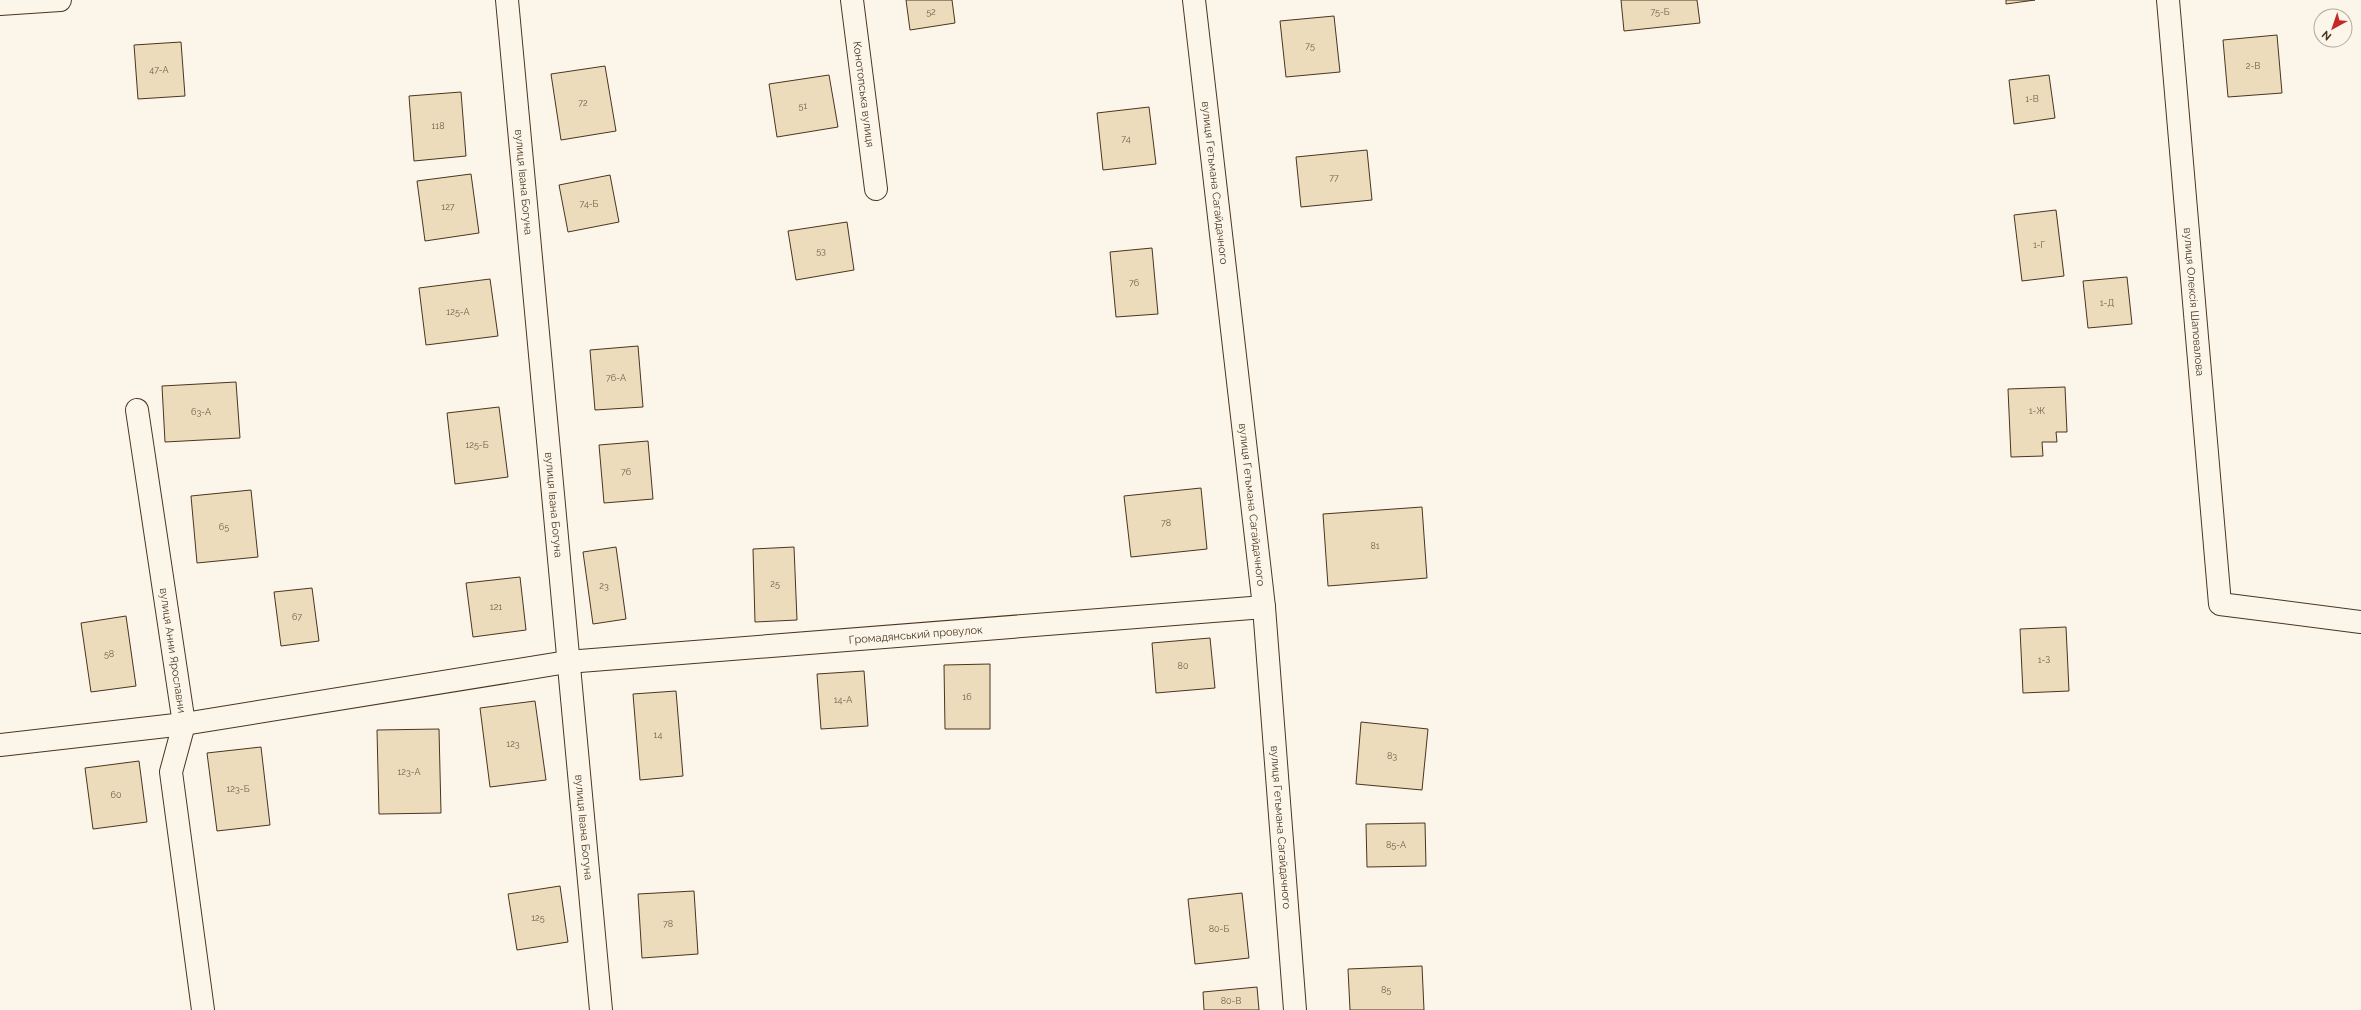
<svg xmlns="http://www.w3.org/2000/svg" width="2361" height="1010" font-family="Raleway,sans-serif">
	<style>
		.building { fill: #ecdcbc; stroke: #4a3520 }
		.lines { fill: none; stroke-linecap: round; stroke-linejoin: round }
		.minor-casing { stroke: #4a3520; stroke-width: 24 }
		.minor { stroke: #fbf6e9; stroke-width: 22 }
		.labels { text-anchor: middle; stroke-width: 3; stroke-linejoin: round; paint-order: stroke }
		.number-label { font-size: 9px; fill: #725f47 }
		.street-label { font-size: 11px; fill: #4a3520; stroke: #fbf6e9 }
	</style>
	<rect width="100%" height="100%" fill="#fbf6e9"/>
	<!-- building -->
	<path class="building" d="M906 0H952L955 23 910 30Z
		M1621 0H1697L1700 23 1624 31Z
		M2006 0H2035L2006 4Z
		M1334 16 1340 72 1286 77 1280 21Z
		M2277 35 2282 93 2228 97 2223 40Z
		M181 42 185 96 138 99 134 45Z
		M605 66 616 131 561 140 551 74Z
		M829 75 838 127 777 137 769 84Z
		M2049 75 2055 118 2014 124 2009 80Z
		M461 92 466 156 414 161 409 96Z
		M1149 107 1156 164 1103 170 1097 113Z
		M1367 150 1372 200 1301 207 1296 157Z
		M471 174 479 233 425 241 417 181Z
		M610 175 619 222 568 232 559 185Z
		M2056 210 2064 276 2022 281 2014 215Z
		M847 222 854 270 796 280 788 231Z
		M1152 248 1158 314 1116 317 1110 252Z
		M2127 277 2132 324 2088 328 2083 281Z
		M490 279 498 336 426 345 419 288Z
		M638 346 643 407 595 410 590 350Z
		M236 382 240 438 165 442 162 386Z
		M2065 387 2067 432H2056L2057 442H2042L2043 456 2011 457 2008 389Z
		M499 407 508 477 455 484 447 413Z
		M648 441 653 499 604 503 599 445Z
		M1201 488 1207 549 1131 557 1124 496Z
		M251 490 258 557 197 563 191 496Z
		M1422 507 1427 578 1328 586 1323 514Z
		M616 547 626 619 593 624 583 552Z
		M794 547 797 620 755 622 753 549Z
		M520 577 526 630 473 637 466 583Z
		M312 588 319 641 281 646 274 592Z
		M126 616 136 686 91 692 81 623Z
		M2066 627 2069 691 2023 693 2020 629Z
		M1210 638 1215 688 1156 693 1152 643Z
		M990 664V729H945L944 665Z
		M864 671 868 726 821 729 817 674Z
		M676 691 683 776 640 780 633 694Z
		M535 701 546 780 490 787 480 708Z
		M1361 722 1428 729 1422 790 1356 784Z
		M439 729 441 813 379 814 377 730Z
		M261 747 270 825 217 831 207 753Z
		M139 761 147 822 93 829 85 768Z
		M1425 823 1426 866 1367 867 1366 824Z
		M560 886 568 942 517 950 508 894Z
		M694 891 698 954 642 958 638 894Z
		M1242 893 1249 958 1195 964 1188 899Z
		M1422 966 1424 1010H1350L1348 969Z
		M1257 987 1259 1010H1204L1203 992Z"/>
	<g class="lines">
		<defs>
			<g id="minor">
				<path id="s1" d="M507 0 601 1010"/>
				<path id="s2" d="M852 0 876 189"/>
				<path id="s3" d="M1194 0 1264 607 1295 1010"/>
				<path id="s4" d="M2168 0 2220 604 2361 622"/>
				<path d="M0 4 60 0"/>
				<path id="s5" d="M137 410 184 724 171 772 203 1010"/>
				<path id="s6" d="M0 745 184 724 567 662 1264 607"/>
			</g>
		</defs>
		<!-- minor casing -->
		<use href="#minor" class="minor-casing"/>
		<!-- minor -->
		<use href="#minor" class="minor"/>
	</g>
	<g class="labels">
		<!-- number labels -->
		<g class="number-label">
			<text x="931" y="15">52</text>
			<text x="1660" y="15">75-Б</text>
			<text x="1310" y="49">75</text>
			<text x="2253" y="69">2-В</text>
			<text x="159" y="73">47-А</text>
			<text x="2032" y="102">1-В</text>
			<text x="583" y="106">72</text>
			<text x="803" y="109">51</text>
			<text x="438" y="129">118</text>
			<text x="1126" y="142">74</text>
			<text x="1334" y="181">77</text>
			<text x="589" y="207">74-Б</text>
			<text x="448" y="210">127</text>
			<text x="2039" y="248">1-Г</text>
			<text x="821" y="254">53</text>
			<text x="1134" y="286">76</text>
			<text x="2107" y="306">1-Д</text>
			<text x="458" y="315">125-А</text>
			<text x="616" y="381">76-А</text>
			<text x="2037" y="414">1-Ж</text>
			<text x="201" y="415">63-А</text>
			<text x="477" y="448">125-Б</text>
			<text x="626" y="475">76</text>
			<text x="1166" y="526">78</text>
			<text x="224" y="530">65</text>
			<text x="1375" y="549">81</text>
			<text x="775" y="587">25</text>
			<text x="604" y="589">23</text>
			<text x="496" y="610">121</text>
			<text x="297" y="620">67</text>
			<text x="109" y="657">58</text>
			<text x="2044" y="663">1-З</text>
			<text x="1183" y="669">80</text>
			<text x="967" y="700">16</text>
			<text x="843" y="703">14-А</text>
			<text x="658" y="738">14</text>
			<text x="513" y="747">123</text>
			<text x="1392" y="759">83</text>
			<text x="409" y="775">123-А</text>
			<text x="238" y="792">123-Б</text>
			<text x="116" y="798">60</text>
			<text x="1396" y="848">85-А</text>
			<text x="538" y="921">125</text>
			<text x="668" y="927">78</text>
			<text x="1219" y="932">80-Б</text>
			<text x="1386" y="993">85</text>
			<text x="1231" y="1004">80-В</text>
		</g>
		<!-- street labels -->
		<g class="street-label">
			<text dy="4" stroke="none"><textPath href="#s2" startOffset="95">Конотопська вулиця</textPath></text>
			<text dy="4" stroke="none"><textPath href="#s1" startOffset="183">вулиця Івана Богуна</textPath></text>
			<text dy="4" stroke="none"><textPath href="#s3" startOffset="184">вулиця Гетьмана Сагайдачного</textPath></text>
			<text dy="4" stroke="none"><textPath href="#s4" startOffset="303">вулиця Олексія Шаповалова</textPath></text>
			<text dy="4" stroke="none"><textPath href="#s3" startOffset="508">вулиця Гетьмана Сагайдачного</textPath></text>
			<text dy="4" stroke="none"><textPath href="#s1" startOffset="507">вулиця Івана Богуна</textPath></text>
			<text dy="4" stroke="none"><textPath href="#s6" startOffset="923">Громадянський провулок</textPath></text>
			<text dy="4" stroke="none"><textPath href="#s5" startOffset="243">вулиця Анни Ярославни</textPath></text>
			<text dy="4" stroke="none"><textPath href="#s3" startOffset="832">вулиця Гетьмана Сагайдачного</textPath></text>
			<text dy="4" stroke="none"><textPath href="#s1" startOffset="831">вулиця Івана Богуна</textPath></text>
		</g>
	</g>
	<!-- north arrow -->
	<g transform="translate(2333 28) rotate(220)"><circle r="19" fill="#fbf6e9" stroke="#b4a999"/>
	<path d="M0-3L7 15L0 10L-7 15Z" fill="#c62828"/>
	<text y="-6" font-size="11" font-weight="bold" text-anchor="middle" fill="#4a3520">N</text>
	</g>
</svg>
